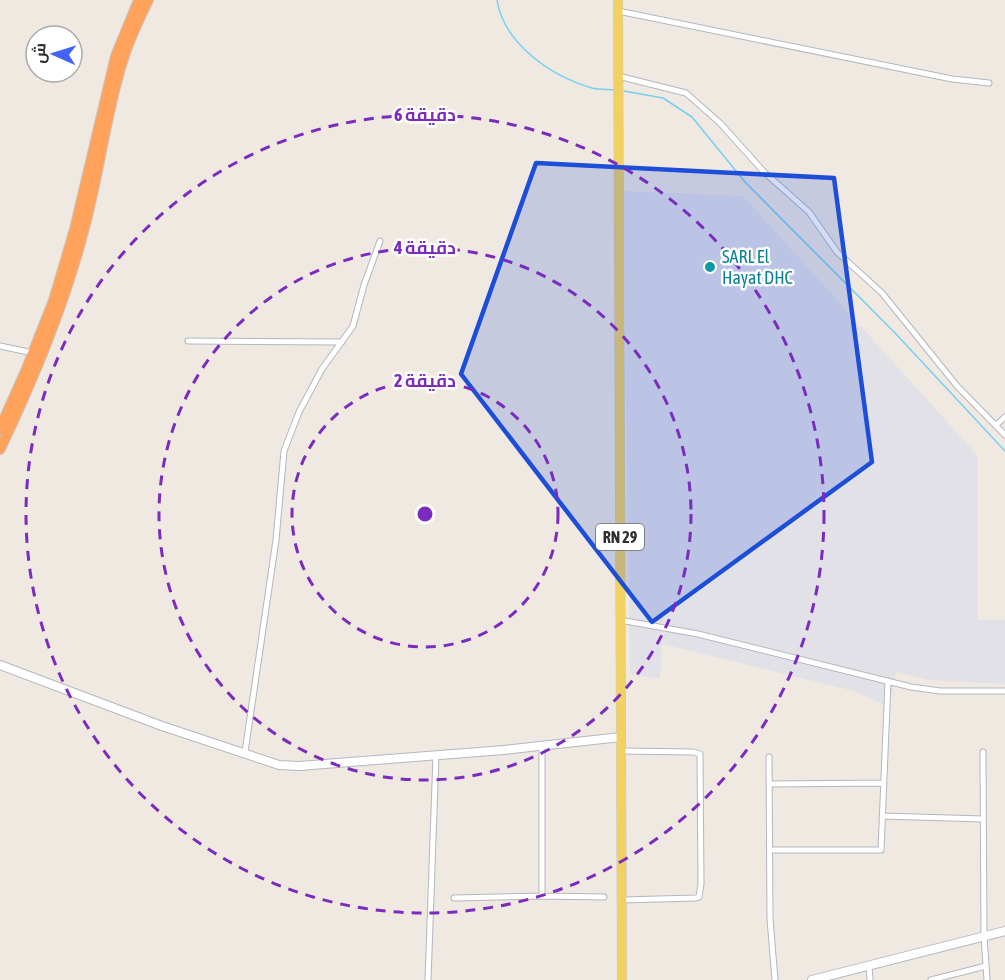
<svg xmlns="http://www.w3.org/2000/svg" width="1005" height="980" font-family="'Asap Condensed',Cairo,sans-serif">
	<style>
		.industrial { fill: #e3e1e8 }
		.lines { fill: none; stroke-linecap: round; stroke-linejoin: round }
		.stream { stroke: #75cff0; stroke-width: 1.5 }
		.street-casing { stroke: #b4b7c1; stroke-width: 7 }
		.secondary-casing { stroke: #b4b7c1; stroke-width: 10 }
		.primary-casing { stroke: #c9c9c9; stroke-width: 10 }
		.highway-casing { stroke: #c9c9c9; stroke-width: 12 }
		.street { stroke: #fff; stroke-width: 5 }
		.secondary { stroke: #fff; stroke-width: 8 }
		.primary { stroke: #f2d163; stroke-width: 9 }
		.highway { stroke: #ffa35c; stroke-width: 10 }
		.marked { fill: #1d4ed8; fill-opacity: 0.2; stroke: #1d4ed8; stroke-width: 4.5; stroke-linejoin: round }
		.ring { fill: none; stroke: #7b2cbf; stroke-width: 3; stroke-dasharray: 10 8 }
		.culture-dot { fill: #0f9aa8; stroke: #fff; stroke-width: 2 }
		.labels { text-anchor: middle; stroke-width: 5; stroke-linejoin: round; paint-order: stroke }
		.shield { fill: #fff; stroke: #6d6d6d; stroke-width: 1.5 }
		.shield-label { font-size: 16px; font-weight: bold; fill: #2e2e2e }
		.culture-label { font-size: 18px; fill: #0d838f; stroke: #fff; text-anchor: start }
		.centre { fill: #7b2cbf; stroke: #fff; stroke-width: 3 }
		.ring-label { font-size: 18px; text-anchor: middle; font-weight: bold; fill: #7b2cbf; stroke: #fff; stroke-width: 5; stroke-linejoin: round; paint-order: stroke }
	</style>
	<rect width="100%" height="100%" fill="#efe9e1"/>
	<!-- industrial -->
	<path class="industrial" d="M623 191 743 196 978 456V620H1005V684L929 680 896 672 889 707 854 691 662 644 660 679 630 674Z"/>
	<g class="lines">
		<!-- stream -->
		<path class="stream" d="M497 0C504 44 551 76 592 88 600 90 608 89 616 90
			M624 91 663 98 692 117 745 182 896 334 1005 451"/>
		<defs>
			<path id="street" d="M618 11 952 79 989 83
				M618 76 686 93 720 123 764 172 809 212 837 252 882 293 957 386 1005 435
				M188 341 342 342
				M0 346 33 353
				M996 425 1005 417
				M620 620 698 634 911 687 940 691H1005
				M621 751 693 752 700 754 701 884 699 897 696 898 622 900
				M245 752 276 540 284 451 299 412 322 369 353 326 364 285 380 241
				M983 752 984 936 987 980
				M769 757 770 919 775 980
				M769 784 883 783
				M882 816 983 819
				M770 850H881L888 681
				M542 896V746
				M454 898 542 896 604 897
				M869 966 870 980
				M428 980 436 755
				M931 980 986 966"/>
			<path id="secondary" d="M0 665 162 726 279 765 299 766 504 750 621 737
				M812 980 1005 931"/>
			<path id="primary" d="M618 0 622 980"/>
			<path id="highway" d="M0 429 26 371 54 300 75 229 116 56 139 0
				M0 449C33 379 63 308 83 232 99 175 105 115 123 59 129 39 139 19 148 0"/>
		</defs>
		<!-- street casing -->
		<use href="#street" class="street-casing"/>
		<!-- secondary casing -->
		<use href="#secondary" class="secondary-casing"/>
		<!-- primary casing -->
		<use href="#primary" class="primary-casing"/>
		<!-- highway casing -->
		<use href="#highway" class="highway-casing"/>
		<!-- street -->
		<use href="#street" class="street"/>
		<!-- secondary -->
		<use href="#secondary" class="secondary"/>
		<!-- primary -->
		<use href="#primary" class="primary"/>
		<!-- highway -->
		<use href="#highway" class="highway"/>
	</g>
	<!-- marked area -->
	<path class="marked" d="M536 163 834 178 872 462 652 622 461 374Z"/>
	<!-- distance rings -->
	<g class="ring">
		<circle cx="425" cy="514" r="133"/>
		<circle cx="425" cy="514" r="266"/>
		<circle cx="425" cy="514" r="399"/>
	</g>
	<!-- markers -->
	<circle class="culture-dot" cx="710" cy="267" r="6"/>
	<g class="labels">
		<!-- shield labels -->
		<rect class="shield" x="596" y="524" width="48" height="26" rx="4.5"/>
		<g class="shield-label">
			<text x="620" y="543">RN 29</text>
		</g>
		<!-- culture labels -->
		<g class="culture-label">
			<text x="722" y="263">SARL El<tspan x="722" dy="21">Hayat DHC</tspan></text>
		</g>
	</g>
	<circle cx="425" cy="514" r="9" class="centre"/>
	<g class="ring-label">
		<text x="425" y="121">6 دقيقة</text>
		<text x="425" y="254">4 دقيقة</text>
		<text x="425" y="387">2 دقيقة</text>
	</g>
	<!-- north arrow -->
	<g transform="translate(54 54) rotate(273)"><circle r="28" fill="#ffffff" stroke="#ababab" stroke-width="1.5"/>
	<path d="M0-4.5L10 22L0 15L-10 22Z" fill="#4264fb"/>
	<text y="-9" font-size="16" font-weight="bold" text-anchor="middle" fill="#2e2e2e">ش</text>
	</g>
</svg>
